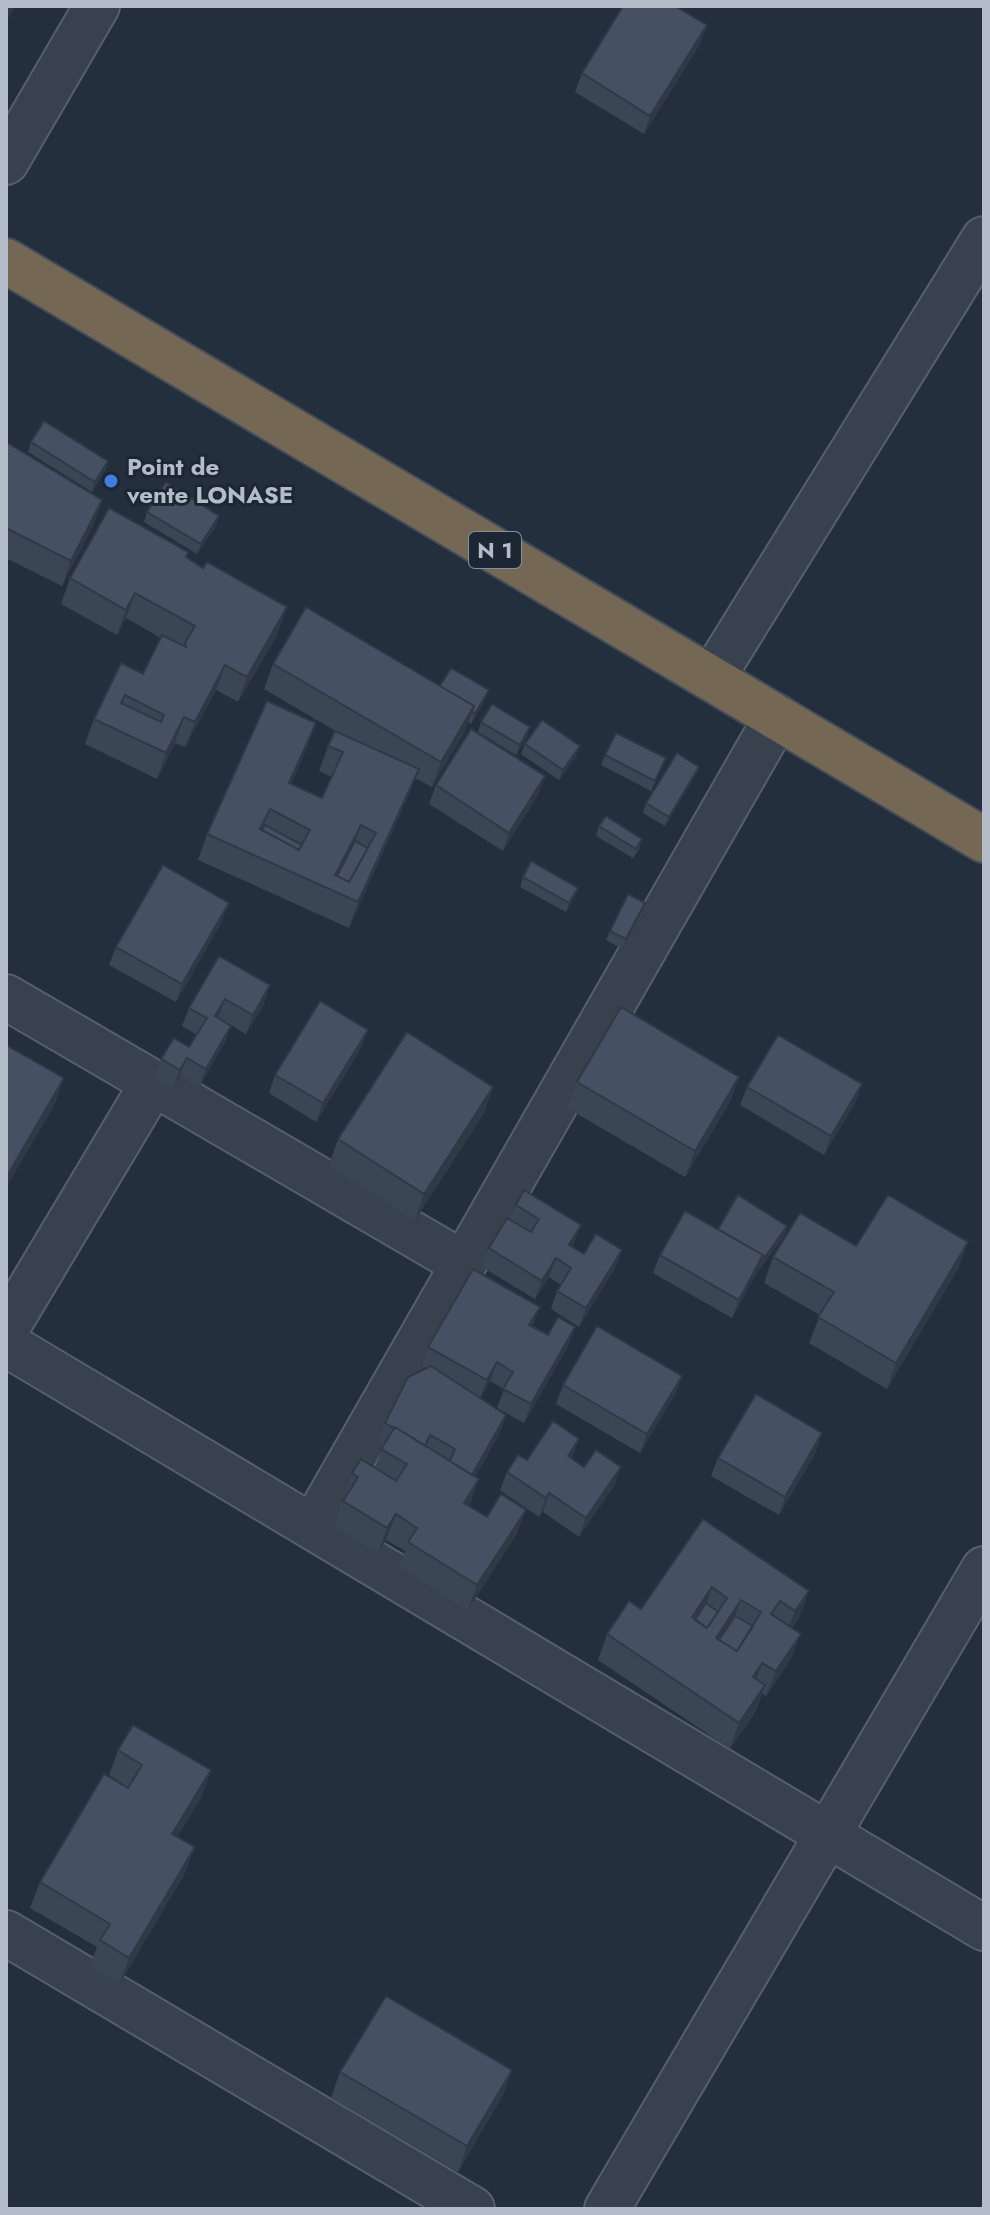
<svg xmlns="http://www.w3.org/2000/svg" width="990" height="2215" font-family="Jost,sans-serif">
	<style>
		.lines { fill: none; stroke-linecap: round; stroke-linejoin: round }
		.street-casing { stroke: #565f6c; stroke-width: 48 }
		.highway-casing { stroke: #434c59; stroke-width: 48 }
		.street { stroke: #38414e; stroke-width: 44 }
		.highway { stroke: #746855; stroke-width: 44 }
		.wall { fill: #3b4654 }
		.shaded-wall { fill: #303945 }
		.building { fill: #455162; stroke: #303945; stroke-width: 2; fill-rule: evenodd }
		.shop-dot { fill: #3f7fe0; stroke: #1d2633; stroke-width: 3 }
		.labels { text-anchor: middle; stroke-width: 6; stroke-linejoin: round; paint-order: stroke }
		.shield { fill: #1d2633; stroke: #878f9c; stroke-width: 2 }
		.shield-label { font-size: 22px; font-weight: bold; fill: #b4bcc9 }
		.poi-label { font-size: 24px; font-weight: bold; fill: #b4bcc9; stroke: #1d2633; text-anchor: start }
	</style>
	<rect width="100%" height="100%" fill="#242f3e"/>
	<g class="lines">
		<defs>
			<path id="street" d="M6 162 97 6
				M712 678 984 239
				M6 997 464 1264
				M6 1329 153 1083
				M6 1344 984 1928
				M313 1527 777 717
				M6 1933 472 2209
				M607 2209 984 1569"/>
			<path id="highway" d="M6 261 984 840"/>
		</defs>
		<!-- street casing -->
		<use href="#street" class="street-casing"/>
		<!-- highway casing -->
		<use href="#highway" class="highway-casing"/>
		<!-- street -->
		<use href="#street" class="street"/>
		<!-- highway -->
		<use href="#highway" class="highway"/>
	</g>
	<!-- wall -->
	<path class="wall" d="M700 44 644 134 575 92 582 73Z
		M6 442 102 500 93 526 62 586 6 558Z
		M31 442 108 461 105 471 92 492 28 452Z
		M147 512 216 526 197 554 144 522Z
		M186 557 278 633 238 702 216 690 185 747 175 743 157 779 85 744 94 719 143 674 161 638 126 618 117 635 61 604 70 578Z
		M273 664 440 686 489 690 485 700 471 724 468 722 465 731 432 787 415 778 409 794 349 928 198 860 207 834 307 748 291 784 322 798 332 777 319 771 328 746 339 733 264 689Z
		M481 722 530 727 527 737 516 755 478 732Z
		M525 744 576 756 559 780 521 754Z
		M605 755 666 758 651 791 601 765Z
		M699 767 695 776 665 826 643 813 646 803Z
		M545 776 538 795 503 851 429 804 436 785Z
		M599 826 642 839 639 849 633 858 596 836Z
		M523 877 578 888 574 898 566 912 520 887Z
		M641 912 622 949 606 940 610 931Z
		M222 921 176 1002 109 965 116 947Z
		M219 956 264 1004 246 1034 218 1018 231 1026 224 1044 199 1087 180 1076 173 1088 155 1078 161 1059 189 1047 197 1035 182 1026 189 1008Z
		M361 1048 316 1122 269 1093 275 1075Z
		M739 1077 730 1102 685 1177 567 1108 577 1082Z
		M862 1084 855 1103 824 1155 740 1105 747 1087Z
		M493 1087 484 1113 415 1220 329 1165 338 1139Z
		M524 1190 574 1244 572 1247 584 1254 622 1250 615 1268 579 1327 551 1309 557 1291 561 1285 549 1277 535 1299 482 1267 489 1248 510 1220 516 1205Z
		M787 1226 784 1236 756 1274 732 1318 653 1273 660 1255 718 1229Z
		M856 1246 959 1267 887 1389 809 1343 820 1315 764 1283 773 1257Z
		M532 1327 548 1335 575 1327 568 1346 524 1423 497 1408 504 1389 490 1381 480 1398 506 1415 499 1434 475 1477 469 1506 487 1517 526 1510 516 1535 468 1610 399 1567 405 1551 386 1540 378 1553 334 1526 352 1473 375 1468 384 1445 378 1441 385 1423 427 1368 422 1365 428 1347Z
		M682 1376 675 1394 640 1453 556 1404 563 1385Z
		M816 1452 779 1515 711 1476 718 1458Z
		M572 1459 614 1486 579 1537 543 1512 539 1517 500 1490 507 1472 527 1460Z
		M703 1519 800 1616 792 1628 791 1659 766 1696 762 1694 756 1711 730 1749 598 1660 607 1634 641 1609Z
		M118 1750 202 1796 177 1837 185 1873 120 1983 90 1965 97 1947 30 1908 40 1882 129 1788 109 1775Z
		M512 2070 503 2095 458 2172 331 2098 340 2072Z"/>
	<!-- shaded-wall -->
	<path class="shaded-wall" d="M8 6H16L6 22V9Z
		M707 25 700 44 644 134 650 116Z
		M108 461 105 471 92 492 95 482Z
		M102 500 93 526 62 586 71 561Z
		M219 516 216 526 197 554 201 544Z
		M135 593 126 618 117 635 126 610Z
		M287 607 278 633 238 702 247 677Z
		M225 665 216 690 185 747 195 722Z
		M489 690 485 700 471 724 475 714Z
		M474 706 465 731 432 787 441 762Z
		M184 717 175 743 157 779 166 753Z
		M316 723 307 748 280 808 289 783Z
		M530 727 527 737 516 755 520 745Z
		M580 746 576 756 559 780 563 770Z
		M699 767 695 776 665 826 669 817Z
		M419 769 409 794 349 928 358 902Z
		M545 776 538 795 503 851 509 833Z
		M361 825 351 851 331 890 335 875Z
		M578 888 574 898 566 912 569 903Z
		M229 903 222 921 176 1002 182 984Z
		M645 903 641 912 622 949 626 939Z
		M270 985 264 1004 246 1034 253 1015Z
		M225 999 218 1018 215 1016Z
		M231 1026 224 1044 199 1087 206 1069Z
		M368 1030 361 1048 316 1122 323 1103Z
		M187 1058 180 1076 173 1088 180 1070Z
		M739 1077 730 1102 685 1177 695 1151Z
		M64 1078 55 1104 6 1188 7 1176Z
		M862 1084 855 1103 824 1155 831 1136Z
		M493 1087 484 1113 415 1220 424 1194Z
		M581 1225 574 1244 562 1264 569 1245Z
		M787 1226 784 1236 756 1274 760 1264Z
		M968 1242 959 1267 887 1389 896 1363Z
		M622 1250 615 1268 579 1327 586 1308Z
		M763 1255 756 1274 732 1318 739 1300Z
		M556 1258 549 1277 535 1299 542 1281Z
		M540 1307 533 1325 522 1344 529 1325Z
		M575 1327 568 1346 524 1423 531 1404Z
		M497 1362 490 1381 480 1398 487 1380Z
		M682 1376 675 1394 640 1453 647 1434Z
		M506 1415 499 1434 464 1496 471 1477Z
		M822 1433 816 1452 779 1515 785 1497Z
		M579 1439 572 1458 561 1475 568 1456Z
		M621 1467 614 1486 579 1537 586 1518Z
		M479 1479 470 1505 455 1529 464 1503Z
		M549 1493 543 1512 539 1517 546 1498Z
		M526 1510 516 1535 468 1610 477 1585Z
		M396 1514 386 1540 378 1553 387 1528Z
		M712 1587 703 1613 688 1635 692 1617Z
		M809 1591 800 1616 785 1637 795 1611Z
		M741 1600 731 1626 712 1655 716 1638Z
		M801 1634 791 1659 766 1696 776 1671Z
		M762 1663 753 1688V1677Z
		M765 1685 756 1711 730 1749 739 1723Z
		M211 1770 202 1796 163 1860 172 1834Z
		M195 1847 185 1873 120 1983 129 1958Z
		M512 2070 503 2095 458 2172 467 2146Z"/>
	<!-- building -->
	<path class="building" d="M623 6H675L707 25 650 116 582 73Z
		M44 421 108 461 95 482 31 442Z
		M6 442 102 500 71 561 6 528Z
		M166 482 219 516 201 544 147 512Z
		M109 508 188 552 186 557 203 568 207 562 287 607 247 677 225 665 195 722 184 717 166 753 94 719 121 663 143 674 162 635 186 647 185 643 195 626 135 593 126 610 70 578ZM125 695 164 715 161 722 121 703Z
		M306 607 474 706 441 762 273 664Z
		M451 668 489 690 475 714 472 712 474 706 440 686Z
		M267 701 316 723 289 783 322 798 343 752 328 746 335 731 419 769 358 902 207 834ZM270 809 310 830 299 850 260 829ZM361 825 376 833 349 882 335 875Z
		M492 704 530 727 520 745 481 722Z
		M542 720 580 746 563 770 525 744Z
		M471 729 545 776 509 833 436 785Z
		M616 733 666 758 655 781 605 755Z
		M677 753 699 767 669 817 646 803Z
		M606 816 642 839 636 849 599 826Z
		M265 825 302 845 299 850 262 830Z
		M355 841 368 848 349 882 337 876Z
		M531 861 578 888 569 903 523 877Z
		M163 865 229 903 182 984 116 947Z
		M628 894 645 903 626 939 610 931Z
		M219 956 270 985 253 1015 225 999 215 1016 231 1026 206 1069 187 1058 180 1070 161 1059 174 1038 189 1047 207 1018 189 1008Z
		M320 1001 368 1030 323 1103 275 1075Z
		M621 1007 739 1077 695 1151 577 1082Z
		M407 1032 493 1087 424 1194 338 1139Z
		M778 1035 862 1084 831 1136 747 1087Z
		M6 1045 64 1078 7 1176 6 1175Z
		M524 1190 581 1225 569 1245 584 1254 596 1234 622 1250 586 1308 557 1291 571 1268 556 1258 542 1281 489 1248 507 1218 531 1232 539 1219 516 1205Z
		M738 1195 787 1226 760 1264 763 1255 718 1229Z
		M888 1195 968 1242 896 1363 818 1317 834 1292 773 1257 800 1213 856 1246Z
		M685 1211 763 1255 739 1300 660 1255Z
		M473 1269 540 1307 529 1325 548 1335 558 1317 575 1327 531 1404 503 1389 513 1372 497 1362 487 1380 428 1347Z
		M597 1326 682 1376 647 1434 563 1385Z
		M431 1366 506 1415 472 1475 450 1461 455 1449 430 1435 425 1446 395 1427 394 1428 385 1423 408 1377Z
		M756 1394 822 1433 785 1497 718 1458Z
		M553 1421 579 1439 568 1456 584 1467 596 1450 621 1467 586 1518 549 1493 546 1498 507 1472 518 1455 527 1460Z
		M395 1427 479 1479 464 1503 487 1517 501 1494 526 1510 477 1585 408 1542 417 1528 396 1514 387 1528 343 1501 358 1477 352 1473 361 1459 396 1481 407 1464 381 1449Z
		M703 1519 809 1591 795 1611 780 1601 771 1614 801 1634 776 1671 762 1663 753 1677 765 1685 739 1723 607 1634 629 1601 641 1609ZM712 1587 727 1598 707 1628 692 1617ZM741 1600 761 1612 737 1651 716 1638Z
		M706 1603 718 1612 707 1628 695 1620Z
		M735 1616 753 1626 737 1651 719 1640Z
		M133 1725 211 1770 172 1834 195 1847 129 1958 100 1940 110 1924 40 1882 104 1774 128 1788 142 1765 118 1750Z
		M386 1996 512 2070 467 2146 340 2072Z"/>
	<!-- markers -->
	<circle class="shop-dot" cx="111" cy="481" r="8"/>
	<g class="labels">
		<!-- shield labels -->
		<rect class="shield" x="469" y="532" width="52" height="36" rx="6"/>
		<g class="shield-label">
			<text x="495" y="558">N 1</text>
		</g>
		<!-- poi labels -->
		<g class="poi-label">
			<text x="127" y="475">Point de<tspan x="127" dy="28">vente LONASE</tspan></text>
		</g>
	</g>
	<!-- border -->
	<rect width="990" height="2215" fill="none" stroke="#b4bcc9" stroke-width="16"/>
</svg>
